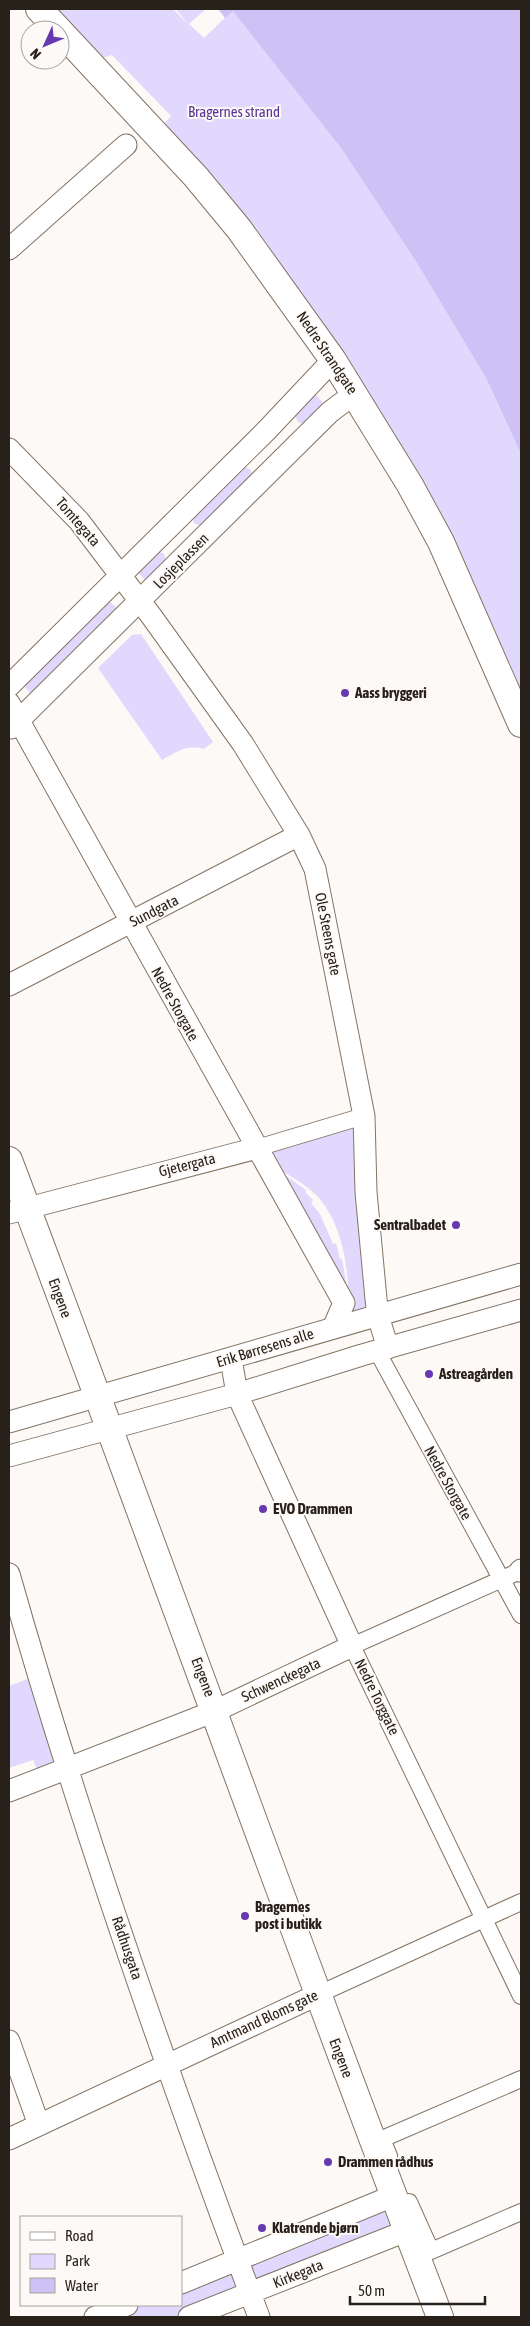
<svg xmlns="http://www.w3.org/2000/svg" width="530" height="2326" font-family="'Asap Condensed',sans-serif">
	<style>
		.green { fill: #e1d8fe; fill-rule: evenodd }
		.water { fill: #cec1f6 }
		.lines { fill: none; stroke-linecap: round; stroke-linejoin: round }
		.pedestrian-casing { stroke: #847463; stroke-width: 18 }
		.minor-casing { stroke: #847463; stroke-width: 23 }
		.tertiary-casing { stroke: #847463; stroke-width: 28 }
		.pedestrian { stroke: #fff; stroke-width: 16 }
		.minor { stroke: #fff; stroke-width: 21 }
		.tertiary { stroke: #fff; stroke-width: 26 }
		.poi-dot { fill: #6639b0; stroke: #fdf9f6; stroke-width: 2 }
		.labels { text-anchor: middle; stroke-width: 4; stroke-linejoin: round; paint-order: stroke }
		.park-label { font-size: 15px; fill: #593598; stroke: #fdf9f6 }
		.street-label { font-size: 15px; fill: #28211a; stroke: #fdf9f6 }
		.poi-label { font-size: 15px; font-weight: bold; fill: #28211a; stroke: #fdf9f6; text-anchor: start }
	</style>
	<rect width="100%" height="100%" fill="#fdf9f6"/>
	<!-- green -->
	<path class="green" d="M52 9H173L188 24 176 9H206L189 24 204 38 233 10 341 148 417 263 486 378 521 454V700L457 553 162 126 171 116 112 55 100 59Z
		M314 393 326 406 304 424 298 422 295 416Z
		M241 465 250 469 253 475 200 526 194 523 192 518Z
		M158 551 164 554 166 560 148 583 136 570Z
		M107 599 119 610 32 695 22 684Z
		M141 634 213 742 204 749C187 744 176 752 162 760L98 668 132 635Z
		M364 1116 376 1299 353 1324 257 1148ZM281 1170C293 1178 306 1185 316 1195 339 1218 348 1260 348 1292L342 1259H340L336 1243 333 1244 320 1214 311 1203 313 1200 305 1192 306 1190 282 1173Z
		M30 1678 54 1759 51 1767 38 1772 33 1760 9 1768V1686Z
		M393 2196 406 2231 189 2317H95L127 2305H181V2283Z"/>
	<!-- water -->
	<path class="water" d="M218 9H521V454L486 378 417 263 341 148 233 11 225 18Z"/>
	<g class="lines">
		<defs>
			<path id="pedestrian" d="M257 1148 364 1116
				M377 1351 521 1615
				M520 1571 352 1646 521 1996
				M317 1995 521 1902
				M389 2156 382 2139 521 2079
				M409 2202 431 2251 521 2212"/>
			<path id="minor" d="M9 249 126 145
				M9 449 79 521 152 617 243 744 299 835 315 869 364 1116 366 1192 376 1299 378 1316 388 1348
				M9 686 266 431 333 360
				M9 703 344 1303 333 1328
				M11 728 330 412 354 394
				M9 985 299 835
				M9 1213 257 1148
				M9 1422 521 1274
				M9 1456 237 1394 362 1355 521 1310
				M520 1571 521 1570
				M9 1574C80 1825 167 2073 259 2317
				M9 1791 215 1711 352 1646 237 1394 231 1359
				M9 2041 39 2125
				M9 2139 317 1995
				M181 2283 393 2196
				M95 2317 127 2305
				M189 2317 406 2231"/>
			<path id="tertiary" d="M39 9 59 30
				M60 31 196 177 239 229 333 360 410 485 441 542 521 724
				M9 1160C155 1545 292 1933 440 2317"/>
		</defs>
		<!-- pedestrian casing -->
		<use href="#pedestrian" class="pedestrian-casing"/>
		<!-- minor casing -->
		<use href="#minor" class="minor-casing"/>
		<!-- tertiary casing -->
		<use href="#tertiary" class="tertiary-casing"/>
		<!-- pedestrian -->
		<use href="#pedestrian" class="pedestrian"/>
		<!-- minor -->
		<use href="#minor" class="minor"/>
		<!-- tertiary -->
		<use href="#tertiary" class="tertiary"/>
	</g>
	<!-- markers -->
	<g class="poi-dot">
		<circle cx="345" cy="693" r="5"/>
		<circle cx="456" cy="1225" r="5"/>
		<circle cx="429" cy="1374" r="5"/>
		<circle cx="263" cy="1509" r="5"/>
		<circle cx="245" cy="1916" r="5"/>
		<circle cx="328" cy="2162" r="5"/>
		<circle cx="262" cy="2228" r="5"/>
	</g>
	<g class="labels">
		<!-- park labels -->
		<g class="park-label">
			<text x="234" y="117">Bragernes strand</text>
		</g>
		<!-- street labels -->
		<g class="street-label">
			<text transform="translate(327 353) rotate(56)" y="5">Nedre Strandgate</text>
			<text transform="translate(78 522) rotate(49)" y="5">Tomtegata</text>
			<text transform="translate(181 561) rotate(-45)" y="5">Losjeplassen</text>
			<text transform="translate(154 911) rotate(-27)" y="5">Sundgata</text>
			<text transform="translate(328 934) rotate(79)" y="5">Ole Steens gate</text>
			<text transform="translate(175 1004) rotate(61)" y="5">Nedre Storgate</text>
			<text transform="translate(187 1165) rotate(-14)" y="5">Gjetergata</text>
			<text transform="translate(60 1298) rotate(70)" y="5">Engene</text>
			<text transform="translate(265 1348) rotate(-17)" y="5">Erik Børresens alle</text>
			<text transform="translate(448 1483) rotate(61)" y="5">Nedre Storgate</text>
			<text transform="translate(203 1677) rotate(69)" y="5">Engene</text>
			<text transform="translate(281 1680) rotate(-25)" y="5">Schwenckegata</text>
			<text transform="translate(377 1697) rotate(64)" y="5">Nedre Torggate</text>
			<text transform="translate(127 1948) rotate(71)" y="5">Rådhusgata</text>
			<text transform="translate(264 2019) rotate(-25)" y="5">Amtmand Bloms gate</text>
			<text transform="translate(341 2058) rotate(69)" y="5">Engene</text>
			<text transform="translate(298 2274) rotate(-22)" y="5">Kirkegata</text>
		</g>
		<!-- poi labels -->
		<g class="poi-label">
			<text x="355" y="698">Aass bryggeri</text>
			<text x="446" y="1230" text-anchor="end">Sentralbadet</text>
			<text x="439" y="1379">Astreagården</text>
			<text x="273" y="1514">EVO Drammen</text>
			<text x="255" y="1912">Bragernes<tspan x="255" dy="17">post i butikk</tspan></text>
			<text x="338" y="2167">Drammen rådhus</text>
			<text x="272" y="2233">Klatrende bjørn</text>
		</g>
	</g>
	<!-- border -->
	<rect width="530" height="2326" fill="none" stroke="#28211a" stroke-width="20"/>
	<!-- legend -->
	<rect x="20" y="2216" width="162" height="90" fill="#fdf9f6" stroke="#a8a39e"/>
	<rect x="30" y="2232" width="25" height="8" fill="#ffffff" stroke="#a8a39e"/>
	<text x="65" y="2241" font-size="15" fill="#28211a">Road</text>
	<rect x="30" y="2254" width="25" height="15" fill="#e1d8fe" stroke="#a8a39e"/>
	<text x="65" y="2266" font-size="15" fill="#28211a">Park</text>
	<rect x="30" y="2278" width="25" height="15" fill="#cec1f6" stroke="#a8a39e"/>
	<text x="65" y="2291" font-size="15" fill="#28211a">Water</text>
	<!-- north arrow -->
	<g transform="translate(45 45) rotate(226)"><circle r="24" fill="#fdf9f6" stroke="#a8a39e"/>
	<path d="M0-4L9 19L0 12L-9 19Z" fill="#6639b0"/>
	<text y="-8" font-size="14" font-weight="bold" text-anchor="middle" fill="#28211a">N</text>
	</g>
	<!-- scale -->
	<path d="M350 2296v8h135v-8" fill="none" stroke="#28211a" stroke-width="2.5"/>
	<text x="358" y="2296" font-size="15" fill="#28211a" stroke="#fdf9f6" stroke-width="4" paint-order="stroke">50 m</text>
</svg>
